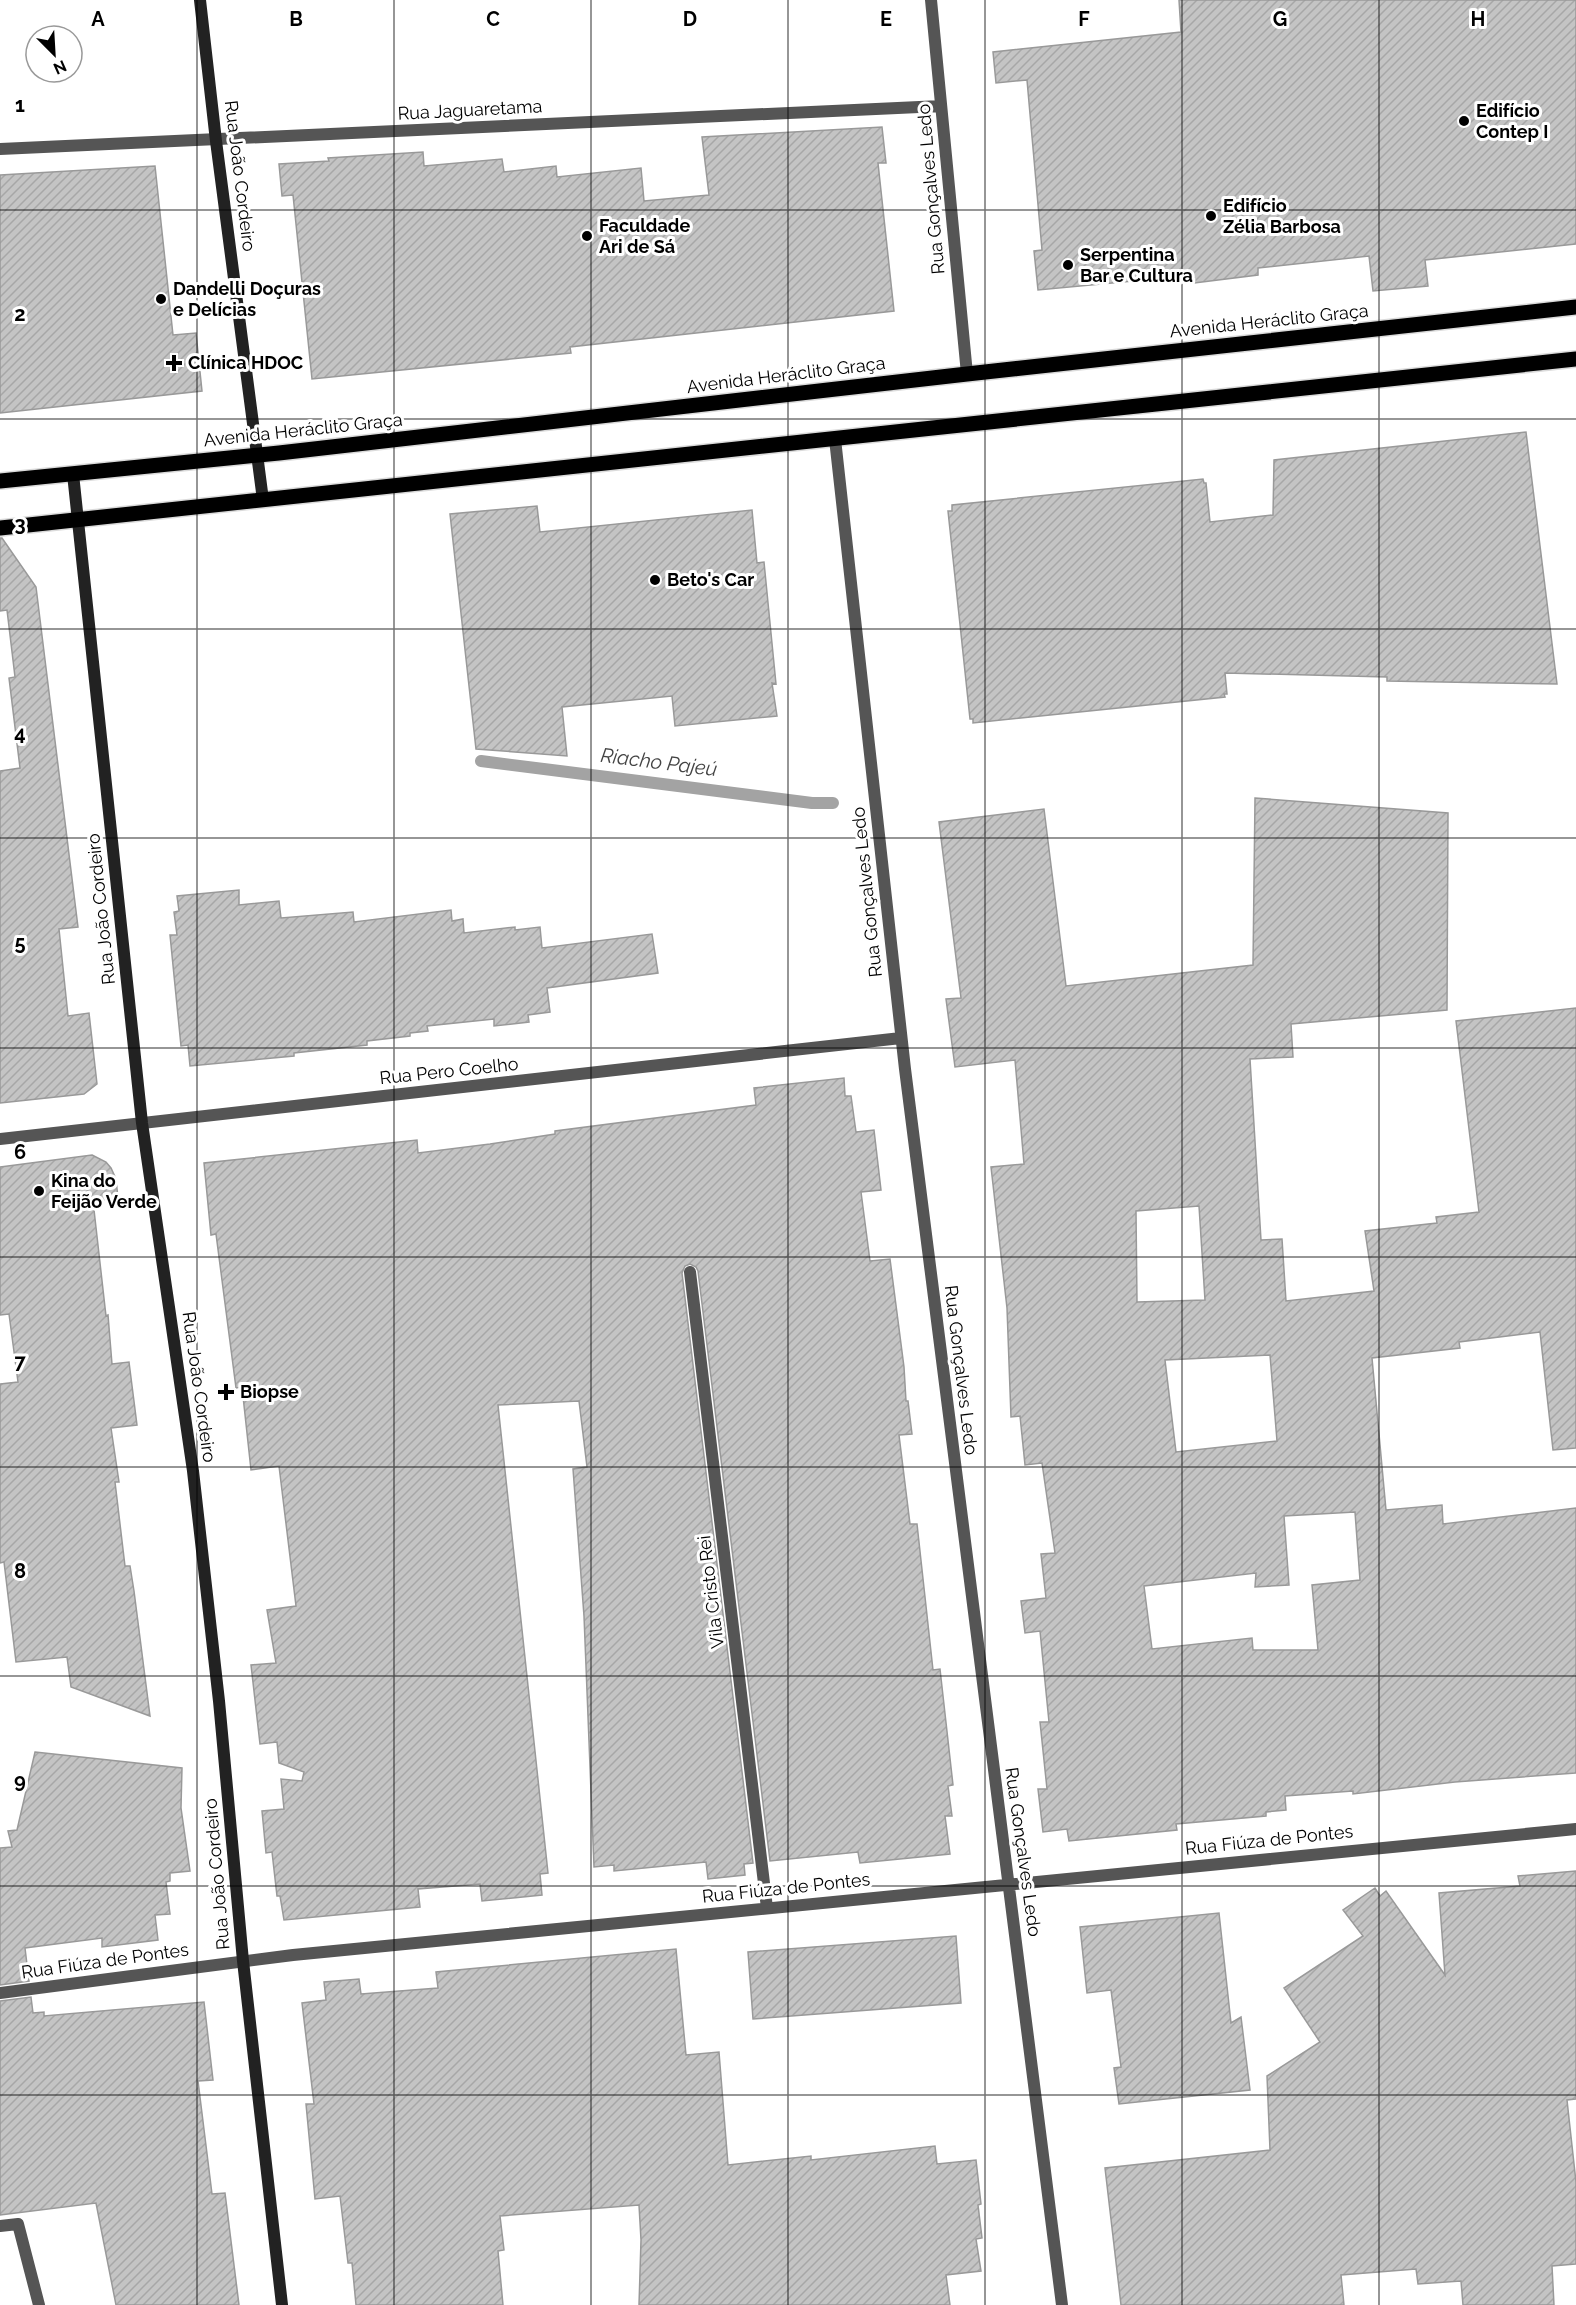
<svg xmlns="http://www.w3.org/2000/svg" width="1576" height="2305" font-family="Raleway,sans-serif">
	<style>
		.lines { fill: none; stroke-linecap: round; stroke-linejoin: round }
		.stream { stroke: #a3a3a3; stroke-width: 12 }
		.building { fill: url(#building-hatch); stroke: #999; stroke-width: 1.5; fill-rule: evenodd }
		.primary-casing { stroke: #dbdbdb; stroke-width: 18 }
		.lane { stroke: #555; stroke-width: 12 }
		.street { stroke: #555; stroke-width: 12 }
		.secondary { stroke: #222; stroke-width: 12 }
		.primary { stroke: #000; stroke-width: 15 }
		.grid { fill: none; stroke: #000; stroke-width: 1.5; stroke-opacity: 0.55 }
		.poi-dot { fill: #000; stroke: #fff; stroke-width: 2 }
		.labels { text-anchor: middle; stroke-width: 6; stroke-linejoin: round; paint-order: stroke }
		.street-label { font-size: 18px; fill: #000; stroke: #fff }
		.poi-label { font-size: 18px; font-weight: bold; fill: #000; stroke: #fff; text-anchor: start }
		.water-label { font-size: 20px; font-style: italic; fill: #444; stroke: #fff }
		.grid-label { font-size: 20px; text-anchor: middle; font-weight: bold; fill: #000; stroke: #fff; stroke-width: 6; stroke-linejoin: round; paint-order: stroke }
	</style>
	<defs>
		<pattern id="building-hatch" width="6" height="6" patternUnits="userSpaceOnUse" patternTransform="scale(1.5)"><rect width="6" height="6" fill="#c4c4c4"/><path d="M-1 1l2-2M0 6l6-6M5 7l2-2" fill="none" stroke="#a7a7a7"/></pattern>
	</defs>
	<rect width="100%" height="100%" fill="#fff"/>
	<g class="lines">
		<!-- stream -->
		<path class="stream" d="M481 761 812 803H833"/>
	</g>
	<!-- building -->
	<path class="building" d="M1179 0H1576V244L1425 260 1428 286 1373 291 1369 256 1258 268V275L1194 283H1176V277L1038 290 1034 251 1042 250 1027 80 996 83 993 52 1181 32Z
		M882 127 886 163H878L894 311 570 347 571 353 312 379 293 195 282 196 279 164 329 161 328 158 423 152 424 166 502 159 504 172 556 166 557 177 641 168 644 201 709 195 702 137Z
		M155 166 173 335 196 333 202 391 0 413V175Z
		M1526 432 1557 684 1387 681V677L1225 673 1227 694H1224L1225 697 973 723V719H970L948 511H952V505L1203 479 1204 483H1206L1210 522 1273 515 1274 460Z
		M537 506 540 532 752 510 757 563 764 562 776 684 772 683 777 716 675 726 672 696 562 707 567 756 476 749 450 514Z
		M0 538H2L36 587 78 927 59 929 68 1016 89 1013 97 1084 84 1094 0 1103V771L20 768 9 678 15 677 7 610 0 611Z
		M1255 798 1448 813 1447 1010 1291 1024 1293 1057 1250 1059 1261 1240 1282 1239 1286 1301 1374 1291 1365 1231 1437 1223 1436 1217 1479 1212 1456 1021 1576 1008V1448L1553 1450 1540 1332 1459 1342 1460 1348 1372 1358 1386 1510 1442 1505 1443 1524 1576 1508V1773L1455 1782 1353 1794V1791L1285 1796 1286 1810 1266 1812V1816L1176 1824 1177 1830 1069 1841 1067 1829 1043 1832 1038 1789H1047L1040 1722H1049L1040 1631 1025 1633 1021 1601 1046 1598 1041 1554 1055 1553 1042 1463 1025 1465 1020 1416 1011 1417 1007 1308 991 1167 1024 1164 1015 1060 955 1067 946 999 961 998 939 822 1044 809 1066 986 1253 965ZM1199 1206 1205 1300 1137 1302 1136 1211ZM1270 1355 1277 1441 1176 1452 1165 1360ZM1355 1512 1360 1580 1312 1585 1318 1650H1253L1252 1638 1152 1649 1144 1586 1256 1573 1255 1587 1289 1585 1284 1516Z
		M239 890V905L279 901 281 918 353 912 354 922 451 910 452 921 463 919 464 933 515 927V930L540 927 542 948 652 934 658 973 547 988 550 1012 528 1015 529 1022 494 1026V1019L427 1026 428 1031 410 1033V1036L367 1041V1045L294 1053V1056L190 1066 188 1045 181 1046 170 935H177L174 912 179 911 177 896Z
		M844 1078 845 1096H851L856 1132 874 1130 881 1190 861 1192 870 1261 890 1259 904 1367 906 1401H908L912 1434 899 1435 910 1524H917L933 1670 940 1669 953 1785 948 1786 952 1816H945L950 1854 860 1863 858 1852 770 1861 698 1271 696 1267 690 1264 685 1266 682 1273 753 1863 744 1864 745 1875 708 1879 706 1862 614 1871V1865L594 1867 584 1616 573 1469 587 1467 579 1401 498 1405 548 1873 540 1874 542 1895 482 1901 480 1884 418 1889 420 1907 284 1920 280 1896H277L272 1852 266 1853 262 1811 284 1809 281 1779 302 1781 304 1772 279 1763 277 1742 260 1744 251 1665 276 1663 267 1610 296 1606 279 1466 251 1470 242 1387 236 1388 216 1234 211 1235 204 1163 417 1140 418 1153 490 1144 555 1134V1131L756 1105 754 1088Z
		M92 1155 106 1162 111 1168 116 1179 118 1198 93 1201 106 1316 108 1315 112 1364 129 1362 137 1425 111 1428 119 1482H115L125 1566H130L134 1591 150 1716 71 1687 67 1657 16 1662 4 1562 0 1563V1384L18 1382 9 1314 0 1315V1167Z
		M35 1752 182 1768 181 1808 190 1871 170 1873V1881L166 1882 170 1914 155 1915 158 1940 102 1947V1938L25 1948 29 1981 0 1985V1848L12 1847 8 1831 17 1830Z
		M1576 1871V2099L1567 2100 1576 2182V2264L1552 2266 1554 2305H1463L1461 2281 1418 2284 1416 2269 1341 2275 1344 2305H1121L1105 2168 1270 2150 1267 2076 1320 2042 1284 1988 1363 1936 1343 1910 1375 1888 1380 1896 1386 1891 1445 1975 1439 1893 1520 1886 1518 1876Z
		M1219 1913 1231 2023 1241 2017 1250 2090 1119 2104 1114 2068 1121 2067 1111 1990 1087 1993 1080 1927Z
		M956 1936 961 2003 753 2019 748 1952Z
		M676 1949 686 2055 719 2052 728 2165 811 2156V2160L935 2146 937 2164 976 2160 981 2204 978 2205 982 2238 976 2239 981 2271 946 2275 950 2305H639L641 2240 639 2205 500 2216 504 2250 498 2251 503 2305H356L352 2263H348L340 2196 315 2199 306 2104H314L302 2003 326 2000 324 1982 359 1979 361 1994 438 1988 436 1972Z
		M31 1997 33 2013 44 2012V2016L204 2002 213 2080 198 2081 212 2194 225 2193 239 2305H116L96 2203 0 2215V2001Z"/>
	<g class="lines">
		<defs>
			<path id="primary" d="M0 481 279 453 967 374 1576 307
				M0 528 1576 359"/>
		</defs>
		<!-- primary casing -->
		<use href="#primary" class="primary-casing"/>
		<!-- lane -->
		<path class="lane" d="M0 2226 18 2224 39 2305"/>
		<!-- street -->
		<path class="street" d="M931 0 967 374
			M0 149 941 106
			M835 439 905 1069 1062 2305
			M0 1139 901 1038
			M690 1272 767 1908
			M0 1993 293 1955 1576 1829"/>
		<!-- secondary -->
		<path class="secondary" d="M200 0 216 141 263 500
			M73 474 142 1123 193 1471 219 1701 243 1961 282 2305"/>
		<!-- primary -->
		<use href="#primary" class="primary"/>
	</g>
	<!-- grid -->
	<path class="grid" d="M197 0V2305M394 0V2305M591 0V2305M788 0V2305M985 0V2305M1182 0V2305M1379 0V2305M0 210H1576M0 419H1576M0 629H1576M0 838H1576M0 1048H1576M0 1257H1576M0 1467H1576M0 1676H1576M0 1886H1576M0 2095H1576"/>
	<!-- markers -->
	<g class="poi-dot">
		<circle cx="1464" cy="121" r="6"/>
		<circle cx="1211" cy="216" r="6"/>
		<circle cx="587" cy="236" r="6"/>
		<circle cx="1068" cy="265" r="6"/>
		<circle cx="161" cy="299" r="6"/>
		<path d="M171 354h6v6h6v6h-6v6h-6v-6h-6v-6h6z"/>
		<circle cx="655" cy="580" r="6"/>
		<circle cx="39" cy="1191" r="6"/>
		<path d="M223 1383h6v6h6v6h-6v6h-6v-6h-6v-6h6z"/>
	</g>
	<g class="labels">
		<!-- street labels -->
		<g class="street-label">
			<text transform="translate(470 110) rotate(-3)" y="6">Rua Jaguaretama</text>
			<text transform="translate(240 176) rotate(83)" y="6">Rua João Cordeiro</text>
			<text transform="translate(931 189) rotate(-95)" y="6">Rua Gonçalves Ledo</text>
			<text transform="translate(1269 321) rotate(-6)" y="6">Avenida Heráclito Graça</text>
			<text transform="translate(786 375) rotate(-7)" y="6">Avenida Heráclito Graça</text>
			<text transform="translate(303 430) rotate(-6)" y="6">Avenida Heráclito Graça</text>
			<text transform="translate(867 892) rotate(-96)" y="6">Rua Gonçalves Ledo</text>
			<text transform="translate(101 909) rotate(-96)" y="6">Rua João Cordeiro</text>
			<text transform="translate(449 1071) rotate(-6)" y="6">Rua Pero Coelho</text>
			<text transform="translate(961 1370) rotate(83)" y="6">Rua Gonçalves Ledo</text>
			<text transform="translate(199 1387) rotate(82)" y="6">Rua João Cordeiro</text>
			<text transform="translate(711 1592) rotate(-97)" y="6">Vila Cristo Rei</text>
			<text transform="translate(1269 1840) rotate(-6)" y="6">Rua Fiúza de Pontes</text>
			<text transform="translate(1023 1852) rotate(82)" y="6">Rua Gonçalves Ledo</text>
			<text transform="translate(217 1874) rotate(-95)" y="6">Rua João Cordeiro</text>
			<text transform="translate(786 1888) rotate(-6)" y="6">Rua Fiúza de Pontes</text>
			<text transform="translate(105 1961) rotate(-8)" y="6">Rua Fiúza de Pontes</text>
		</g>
		<!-- poi labels -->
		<g class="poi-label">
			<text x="1476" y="117">Edifício<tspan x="1476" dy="21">Contep I</tspan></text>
			<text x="1223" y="212">Edifício<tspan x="1223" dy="21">Zélia Barbosa</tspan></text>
			<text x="599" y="232">Faculdade<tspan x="599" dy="21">Ari de Sá</tspan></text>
			<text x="1080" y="261">Serpentina<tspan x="1080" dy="21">Bar e Cultura</tspan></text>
			<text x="173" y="295">Dandelli Doçuras<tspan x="173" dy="21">e Delícias</tspan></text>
			<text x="188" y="369">Clínica HDOC</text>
			<text x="667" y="586">Beto's Car</text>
			<text x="51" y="1187">Kina do<tspan x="51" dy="21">Feijão Verde</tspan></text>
			<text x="240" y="1398">Biopse</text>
		</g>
		<!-- water labels -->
		<g class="water-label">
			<text transform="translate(659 762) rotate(7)" y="7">Riacho Pajeú</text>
		</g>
	</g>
	<g class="grid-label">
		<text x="98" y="26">A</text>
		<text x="296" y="26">B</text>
		<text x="493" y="26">C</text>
		<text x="690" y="26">D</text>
		<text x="886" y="26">E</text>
		<text x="1084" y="26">F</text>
		<text x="1280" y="26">G</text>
		<text x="1478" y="26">H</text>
		<text x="20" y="112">1</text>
		<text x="20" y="321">2</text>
		<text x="20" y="531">3</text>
		<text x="20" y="740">4</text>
		<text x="20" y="950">5</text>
		<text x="20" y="1159">6</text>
		<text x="20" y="1369">7</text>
		<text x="20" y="1578">8</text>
		<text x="20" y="1788">9</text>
	</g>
	<!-- north arrow -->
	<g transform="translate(54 54) rotate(156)"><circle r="28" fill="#ffffff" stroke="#999999" stroke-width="1.5"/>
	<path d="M0-4.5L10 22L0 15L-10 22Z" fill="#000000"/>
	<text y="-9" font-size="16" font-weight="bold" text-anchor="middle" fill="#000000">N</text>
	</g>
</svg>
